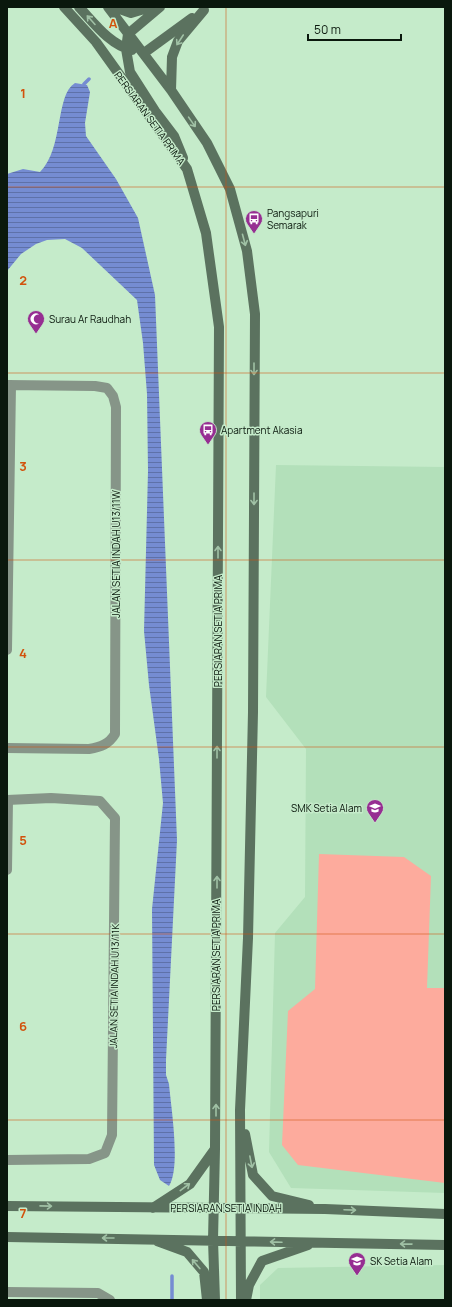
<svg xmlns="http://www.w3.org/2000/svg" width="452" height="1307" font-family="Manrope,sans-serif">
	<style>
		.built { fill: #b3e0ba }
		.green { fill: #fdab9d }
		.water { fill: url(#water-rules) }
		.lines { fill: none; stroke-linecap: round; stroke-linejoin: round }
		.stream { stroke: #758cd2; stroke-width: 3.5 }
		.street { stroke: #869588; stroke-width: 10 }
		.secondary { stroke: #5b725f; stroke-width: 10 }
		.oneway { stroke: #a0c1a5 }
		.grid { fill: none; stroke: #d2520c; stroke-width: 1; stroke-opacity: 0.55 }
		.labels { text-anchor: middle; stroke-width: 3; stroke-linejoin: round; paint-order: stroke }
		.street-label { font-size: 10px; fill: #0a180d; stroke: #c5ebca }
		.poi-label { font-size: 10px; fill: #0a180d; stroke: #c5ebca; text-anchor: start }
		.grid-label { font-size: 13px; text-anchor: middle; font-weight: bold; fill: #d2520c; stroke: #c5ebca; stroke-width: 3; stroke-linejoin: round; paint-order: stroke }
	</style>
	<defs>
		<pattern id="water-rules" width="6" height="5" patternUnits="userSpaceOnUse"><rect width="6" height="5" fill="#758cd2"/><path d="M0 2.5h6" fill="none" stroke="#5e71a9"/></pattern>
	</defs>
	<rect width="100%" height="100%" fill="#c5ebca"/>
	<!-- built -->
	<path class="built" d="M276 465 445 467V1193L291 1188 269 1152 275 933 305 897 306 749 266 697Z
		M445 1265V1300H260V1285L278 1268Z"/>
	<!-- green -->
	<path class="green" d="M319 854 404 857 431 876 427 988H445V1183L298 1165 282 1145 288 1011 315 989Z"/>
	<!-- water -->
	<path class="water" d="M75 83 87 85 90 92 85 123 86 136 116 179 138 218 155 295 177 840 166 1060V1075L169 1084C171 1107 181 1168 169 1186L160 1180 154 1165 152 909 163 803 159 759 149 685 144 631 148 471 147 394 143 343 137 300 82 248 65 239 47 240 36 244 21 254 7 271V174L23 169 40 172C64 148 55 95 75 83Z"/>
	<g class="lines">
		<!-- stream -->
		<path class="stream" d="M84 84 89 79
			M172 1300V1276"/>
		<!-- street -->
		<path class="street" d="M7 385 95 386 107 388 113 396 116 407 115 734C109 744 101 747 89 749L7 748
			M7 650 11 385
			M7 800 51 798 100 801 115 818 112 1135 105 1153 89 1159 7 1160
			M7 870 8 800
			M7 1292 98 1293 110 1300"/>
		<!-- secondary -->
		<path class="secondary" d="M64 7 96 42 187 169 206 233 219 327 215 1149 213 1240 215 1300
			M79 7C94 23 110 45 132 50
			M108 7 171 90 207 143 230 189 247 251 255 314 253 712 248 938 240 1110 241 1300
			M114 7 131 13 151 7
			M128 34 126 49 130 72 155 111 174 136 183 158
			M128 34 160 7
			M144 53 192 18
			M171 90 172 57 178 41 204 10
			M245 1134 253 1175 272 1196 309 1205
			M7 1206 325 1209 445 1214
			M153 1208 190 1184 215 1149
			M7 1237 445 1245
			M157 1241 187 1252 204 1272 207 1300
			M246 1300 249 1285 262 1261 308 1245"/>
	</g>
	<!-- one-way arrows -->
	<defs><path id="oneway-shaft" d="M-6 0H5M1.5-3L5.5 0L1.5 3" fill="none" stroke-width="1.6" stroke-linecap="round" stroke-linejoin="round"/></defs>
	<g class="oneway">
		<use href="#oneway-shaft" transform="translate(91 20) rotate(-132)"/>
		<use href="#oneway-shaft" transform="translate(180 40) rotate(123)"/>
		<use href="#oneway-shaft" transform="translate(192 122) rotate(55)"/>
		<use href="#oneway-shaft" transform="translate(244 240) rotate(75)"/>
		<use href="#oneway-shaft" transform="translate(254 369) rotate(90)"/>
		<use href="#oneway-shaft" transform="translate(254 499) rotate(90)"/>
		<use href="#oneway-shaft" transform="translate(218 552) rotate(-90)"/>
		<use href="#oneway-shaft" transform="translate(217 752) rotate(-90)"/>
		<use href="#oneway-shaft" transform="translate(217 882) rotate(-90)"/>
		<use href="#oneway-shaft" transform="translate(216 1110) rotate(-90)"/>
		<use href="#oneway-shaft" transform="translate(251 1162) rotate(79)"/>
		<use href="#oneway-shaft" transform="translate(185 1187) rotate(-37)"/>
		<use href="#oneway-shaft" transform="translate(46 1206) rotate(1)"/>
		<use href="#oneway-shaft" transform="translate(350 1210) rotate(2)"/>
		<use href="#oneway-shaft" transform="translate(108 1238) rotate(-180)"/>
		<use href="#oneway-shaft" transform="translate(276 1242) rotate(-178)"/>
		<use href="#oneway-shaft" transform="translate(406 1244) rotate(-179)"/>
		<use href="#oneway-shaft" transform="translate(196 1264) rotate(-130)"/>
	</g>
	<!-- grid -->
	<path class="grid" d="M226 7V1300M7 187H445M7 373H445M7 560H445M7 747H445M7 934H445M7 1120H445"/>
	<!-- icons -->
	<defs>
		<symbol id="bus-pin" viewBox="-11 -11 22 30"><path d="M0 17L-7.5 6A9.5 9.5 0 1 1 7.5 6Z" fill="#962e92" stroke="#c5ebca"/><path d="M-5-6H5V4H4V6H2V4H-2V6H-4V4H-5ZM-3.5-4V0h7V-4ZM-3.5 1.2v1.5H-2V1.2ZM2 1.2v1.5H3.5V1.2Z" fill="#fff"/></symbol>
		<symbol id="mosque-pin" viewBox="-11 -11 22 30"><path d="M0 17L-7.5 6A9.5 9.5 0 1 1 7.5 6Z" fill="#962e92" stroke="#c5ebca"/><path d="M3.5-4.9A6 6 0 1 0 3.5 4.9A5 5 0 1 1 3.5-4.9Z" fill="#fff"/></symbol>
		<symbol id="school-pin" viewBox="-11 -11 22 30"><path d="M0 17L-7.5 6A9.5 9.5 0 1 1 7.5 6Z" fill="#962e92" stroke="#c5ebca"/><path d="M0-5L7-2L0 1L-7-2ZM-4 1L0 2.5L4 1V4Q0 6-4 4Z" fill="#fff"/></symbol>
	</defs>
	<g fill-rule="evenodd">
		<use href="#bus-pin" x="244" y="209" width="20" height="27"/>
		<use href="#mosque-pin" x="26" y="309" width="20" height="27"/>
		<use href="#bus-pin" x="198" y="420" width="20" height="27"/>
		<use href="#school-pin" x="365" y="798" width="20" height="27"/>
		<use href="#school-pin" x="347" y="1251" width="20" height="27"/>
	</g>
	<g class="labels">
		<!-- street labels -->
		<g class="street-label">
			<text transform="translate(150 118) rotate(54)" y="4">PERSIARAN SETIA PRIMA</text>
			<text transform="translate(116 554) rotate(-90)" y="4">JALAN SETIA INDAH U13/11W</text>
			<text transform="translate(218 631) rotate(-90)" y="4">PERSIARAN SETIA PRIMA</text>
			<text transform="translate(216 955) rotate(-90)" y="4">PERSIARAN SETIA PRIMA</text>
			<text transform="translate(114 986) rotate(-89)" y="4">JALAN SETIA INDAH U13/11K</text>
			<text x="226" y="1212">PERSIARAN SETIA INDAH</text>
		</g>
		<!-- poi labels -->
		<g class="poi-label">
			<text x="267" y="217">Pangsapuri<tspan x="267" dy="12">Semarak</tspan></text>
			<text x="49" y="323">Surau Ar Raudhah</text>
			<text x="221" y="434">Apartment Akasia</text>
			<text x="362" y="812" text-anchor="end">SMK Setia Alam</text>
			<text x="370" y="1265">SK Setia Alam</text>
		</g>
	</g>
	<g class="grid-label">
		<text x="113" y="28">A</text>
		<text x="23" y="98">1</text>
		<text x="23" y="285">2</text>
		<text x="23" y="471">3</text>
		<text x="23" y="658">4</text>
		<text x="23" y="845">5</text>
		<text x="23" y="1031">6</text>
		<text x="23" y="1218">7</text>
	</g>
	<!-- border -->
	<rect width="452" height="1307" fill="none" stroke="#0a180d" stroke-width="16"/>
	<!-- scale -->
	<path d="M308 34v6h93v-6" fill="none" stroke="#0a180d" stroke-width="2"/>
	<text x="314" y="34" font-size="12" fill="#0a180d" stroke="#c5ebca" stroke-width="3" paint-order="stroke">50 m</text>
</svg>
